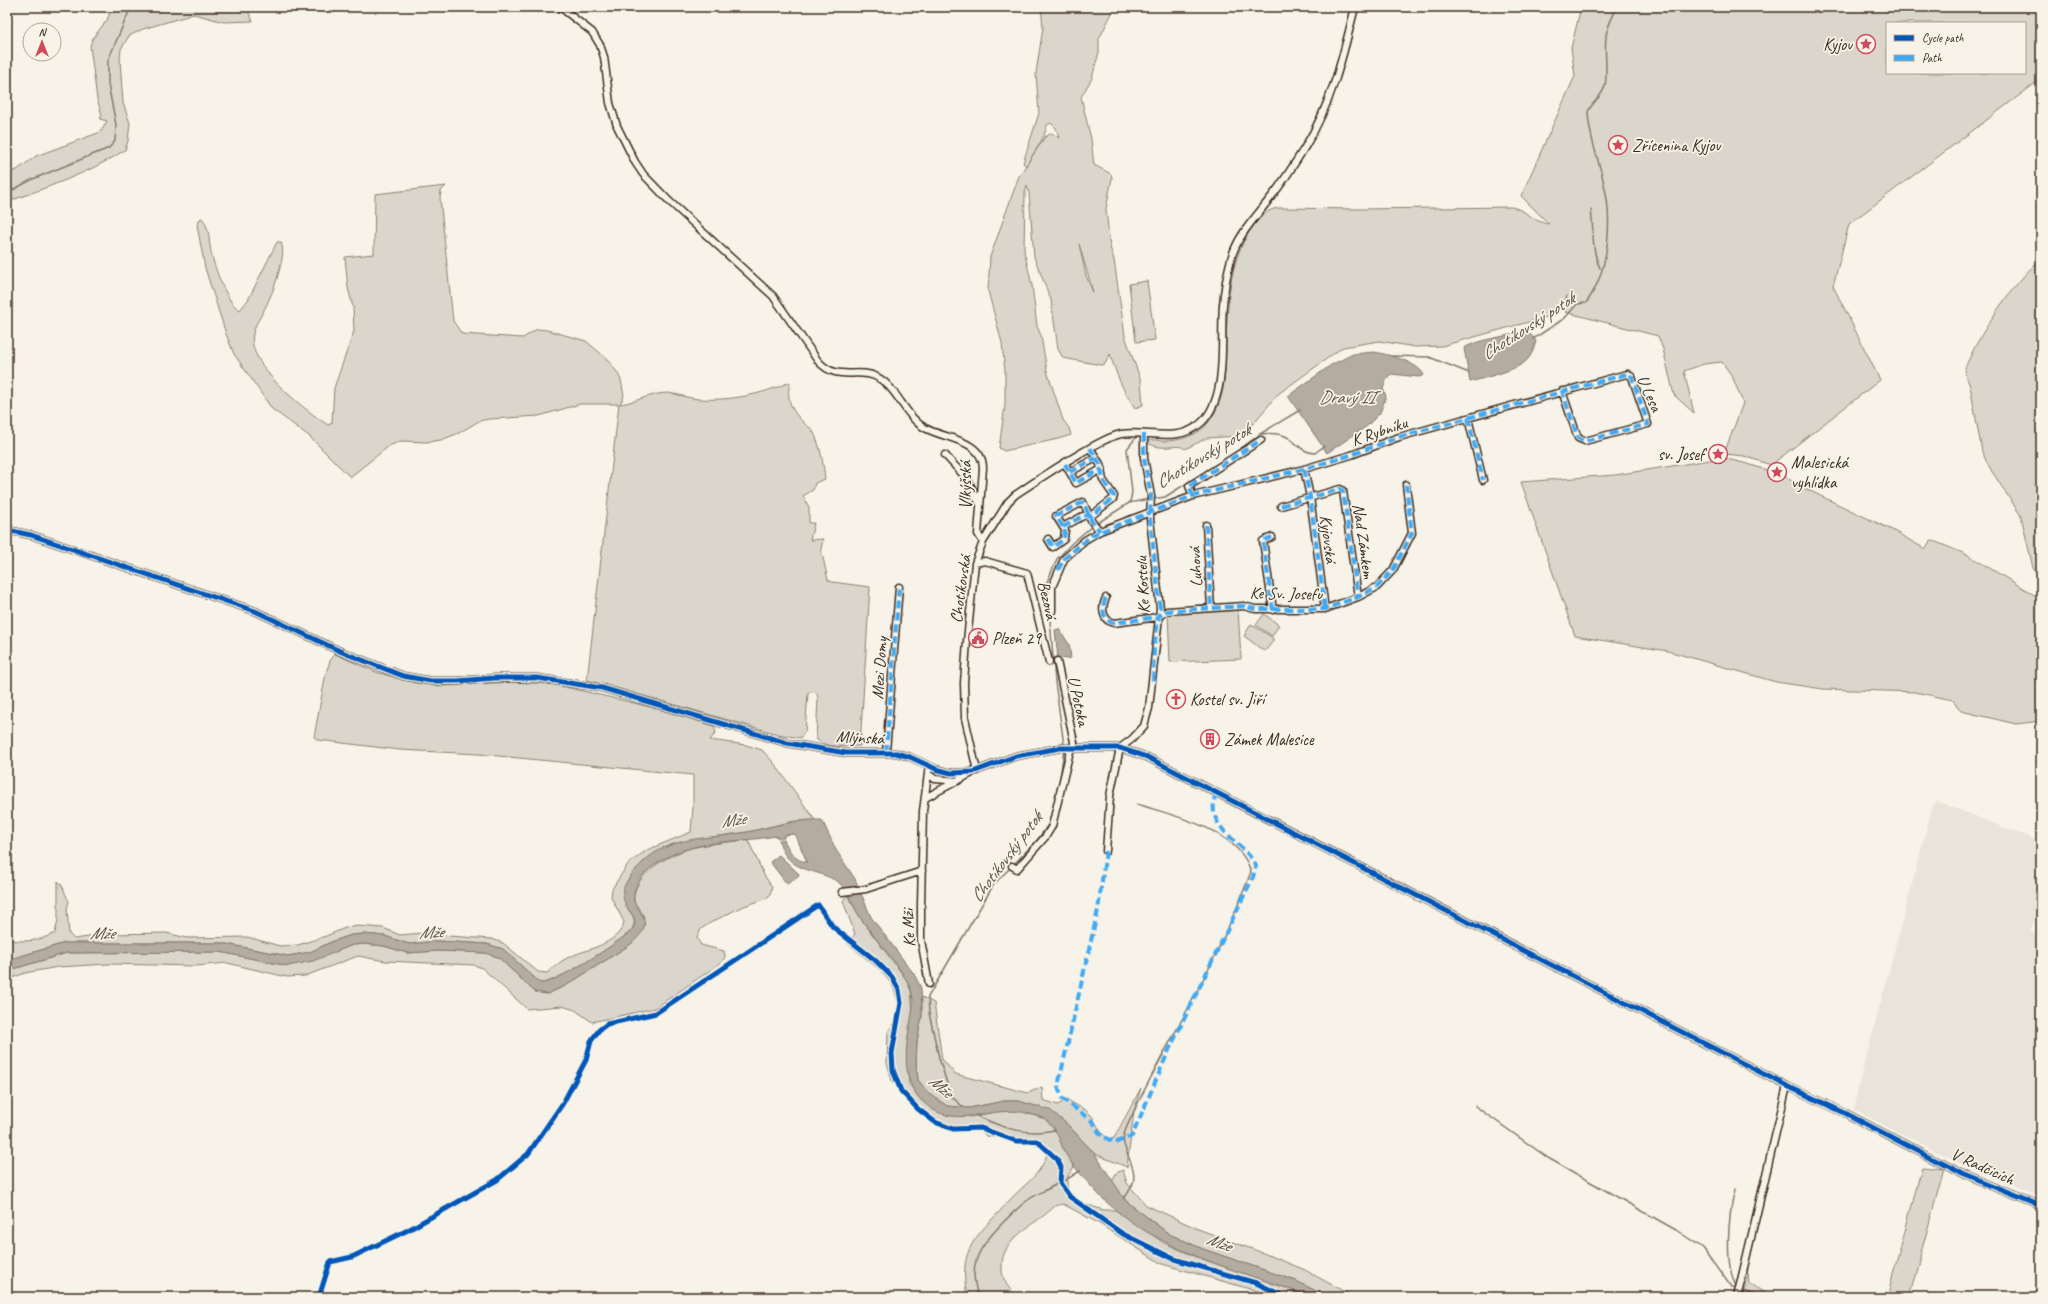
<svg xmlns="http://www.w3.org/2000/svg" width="2048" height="1304" font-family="Caveat,sans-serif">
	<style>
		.built { fill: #e9e4d9 }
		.green { fill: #dbd6cb; stroke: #8b8074; fill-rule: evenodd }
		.water { fill: #b4aca0; stroke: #84786c }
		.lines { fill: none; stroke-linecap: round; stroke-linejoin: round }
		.stream { stroke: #84786c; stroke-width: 1.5 }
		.minor-casing { stroke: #3b2a1e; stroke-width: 9 }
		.minor { stroke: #f7f3e8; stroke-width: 6 }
		.quiet { stroke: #3fa9f5; stroke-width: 4; stroke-dasharray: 8 4; stroke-linecap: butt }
		.cycleway-casing { stroke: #f7f3e8; stroke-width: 8 }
		.cycleway { stroke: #0057b8; stroke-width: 5 }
		.labels { text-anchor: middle; stroke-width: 3.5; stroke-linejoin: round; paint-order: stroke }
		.poi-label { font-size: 17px; fill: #3b2a1e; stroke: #f7f3e8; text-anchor: start }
		.street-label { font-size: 17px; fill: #3b2a1e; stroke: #f7f3e8 }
		.water-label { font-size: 18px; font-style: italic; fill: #5f5145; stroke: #f7f3e8 }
	</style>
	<rect width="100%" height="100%" fill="#f7f3e8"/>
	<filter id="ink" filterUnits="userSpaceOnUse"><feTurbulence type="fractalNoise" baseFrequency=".025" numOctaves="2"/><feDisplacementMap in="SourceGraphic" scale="8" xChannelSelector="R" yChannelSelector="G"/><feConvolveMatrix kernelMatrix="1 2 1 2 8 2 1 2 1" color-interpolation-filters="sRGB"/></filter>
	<g filter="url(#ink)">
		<!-- built -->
		<path class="built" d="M1937 801 2041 842V900L2030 932 2041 937V1197L1970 1168 1854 1110 1856 1096 1932 808Z"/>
		<!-- green -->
		<path class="green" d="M112 7H246L253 21 224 22 194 14 143 29 129 36 121 49 120 60 123 103 130 123 128 141 125 150C88 174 47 187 7 202V173L17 170 36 156 98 133 102 130 107 121 100 119 102 115 97 99 90 46 93 38 107 20Z
			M1041 7H1115L1099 39V52L1092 78 1081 97 1091 139 1094 165 1111 174 1112 178 1106 209 1110 247 1114 260 1125 336 1141 381 1143 405 1135 408C1123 391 1116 374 1110 354L1105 364 1101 365 1063 358 1058 349 1051 300 1034 257 1029 193 1027 185 1025 193 1024 251 1032 285 1037 326 1041 336 1047 371 1063 420 1069 428 1071 435 1058 439 1004 451 999 448 1005 405V371L1002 343 988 291 990 257 1019 176 1045 137 1052 133 1059 138 1056 128 1051 123 1047 125 1044 136 1026 166 1023 163 1039 113 1036 73 1043 27ZM1079 244 1093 292 1086 276Z
			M1581 7H2041V79L1849 224 1833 286 1880 380 1771 465 1744 456 1724 454 1743 403 1732 376 1722 362 1704 364 1684 371 1694 413 1674 395 1663 349 1658 336 1565 312 1567 295C1564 304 1564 310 1554 315L1442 346 1415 347 1379 341 1343 347 1278 394 1251 426 1239 436 1207 438 1185 449C1178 442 1161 453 1147 442 1152 438 1159 441 1165 441 1180 441 1199 435 1208 423 1227 399 1225 369 1226 340 1228 301 1229 256 1255 224 1262 215 1268 209 1279 208L1360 209 1511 207C1526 209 1534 223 1549 224L1521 196 1575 76 1571 48ZM1887 23H2025V73H1887Z
			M446 186 441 191 440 198 453 321 462 334 523 338 537 329 547 330 586 341 607 359 617 372 621 380 624 396 620 404C636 402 652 393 668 393 678 394 688 398 698 399 730 401 761 395 790 382 786 400 791 410 804 423 807 427 811 427 813 431 821 447 823 462 825 479L815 483 813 490 803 496 809 507V523H814L810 540 823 539 821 549 828 580 832 582 870 587 860 746C845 746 827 749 816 739L818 698 817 693 809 692 808 693 805 732 800 738 778 734 587 680 619 404H580L539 416 489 419 479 421 459 433 441 440 427 442 401 441 389 446 350 477 309 436 272 409 234 354 226 334 205 268 197 225 200 219 202 218C211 230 208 242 212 256 215 269 228 305 240 310L248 300 277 242H281C285 252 281 264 278 275 275 287 269 300 263 312 260 318 254 326 253 334 246 365 305 410 328 425L332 423 334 388 354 331 353 307 348 288 345 257 374 254 375 194Z
			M2041 259V582L2033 568 2021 516 1991 470 1982 452 1970 386 1964 371C1976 338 2014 281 2041 259Z
			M1147 281 1155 340 1136 342 1129 284Z
			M1723 458 1748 464 1784 476 1804 488 1892 530 1925 549 1931 540 1968 555 2041 599V721L2016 724 1978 715 1961 711 1953 700 1915 692 1823 689 1776 682 1668 651 1575 636 1521 482 1615 475Z
			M1238 609 1241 659 1170 662 1168 613Z
			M1264 614 1279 625 1272 636 1256 625Z
			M1251 624 1273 638V641L1266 650 1264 651 1244 636Z
			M335 654 376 672 416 683 441 686 512 682 553 684 659 709 714 726 716 733 710 740 746 745 762 750 774 763 815 820 794 821 747 832 693 840 662 848 639 866 625 906C632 915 638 919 631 931 619 942 554 985 540 983L503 949 487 944 438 941 409 944 385 936 364 934 351 935 331 942 310 952 288 956 221 943H65L7 960V939C24 943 40 941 55 933L58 920V881C65 887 64 894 69 901L67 909 69 934 74 939 109 934 166 933 187 938 247 937 280 946 298 945 326 936 345 928 358 926 383 928 400 935 435 932 449 936 492 939 503 943 538 972 547 973C554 968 559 962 567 958 585 949 619 945 624 922L611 897 612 889 628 864 647 850 691 832 693 807V775L478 754 400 750 318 740 314 737 326 673 330 661Z
			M748 840 764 875 772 887 770 895 765 899 741 907 710 923 701 929 697 938 701 945 724 951 725 957 722 962 655 1008 592 1022 575 1010 562 1006 527 1009 482 968 474 965 385 961 358 956 305 976 287 977 227 963 196 966 108 964 58 967 25 973 7 980V971L67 953 220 952 288 966 353 945 364 944 384 946 407 953 439 951 485 953 498 957 535 992 547 994 567 985 631 944 644 916 634 902C631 874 672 852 696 847 713 843 731 842 748 840Z
			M847 895 863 922 906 979 911 991 913 1014 908 1040 907 1063 909 1084 922 1101 970 1117 1005 1110H1017L1045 1119 1060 1137 1064 1151 1074 1167 1068 1176 1067 1185 1069 1191 1082 1203 1103 1210H1116L1164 1243 1199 1258 1292 1290 1306 1297H1278L1162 1264 1098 1223 1063 1204 1055 1206C1036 1225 1000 1238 1002 1268 1002 1281 1009 1289 1018 1297H967C959 1253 971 1241 1000 1211 1007 1203 1013 1196 1021 1189 1034 1177 1040 1172 1047 1155L1043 1149 1032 1143 1009 1141 998 1137 986 1136 980 1129 967 1128 953 1129 921 1115 911 1106 892 1081 887 1063 888 1032 895 1021 898 1003 895 992 891 983 879 969 847 943 855 934 843 901Z
			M922 997 934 1003 942 1059 955 1074 1028 1093 1042 1087 1043 1100 1058 1105 1067 1099C1074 1105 1085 1108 1091 1115 1097 1122 1102 1142 1114 1138L1141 1088 1134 1111 1127 1167 1095 1154 1067 1124 1019 1101H1004L969 1108 947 1106 929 1094 918 1080 916 1062 917 1041 922 1016Z
			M1922 1167 1944 1169 1909 1297H1889L1888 1293Z
			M1123 1170 1127 1183 1146 1205 1198 1229 1271 1256 1305 1270 1354 1297H1328L1296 1281 1203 1249 1169 1234 1126 1201 1112 1182 1116 1173Z
			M1749 1272 1750 1283 1770 1297H1742Z"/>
		<!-- water -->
		<path class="water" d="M1521 332 1530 334 1536 341C1534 348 1532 356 1526 361 1517 370 1484 378 1470 382L1464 348C1481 338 1502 338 1521 332Z
			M1374 352C1387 354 1418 362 1424 375L1419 377 1391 374 1387 378 1383 389 1386 396 1380 413 1367 426 1327 453 1288 396 1331 365 1353 354Z
			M1059 629 1069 644 1071 658 1058 659 1055 630Z
			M822 820 836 850 855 879 871 917 914 974 921 988 922 1016 917 1041 916 1063 918 1080 929 1094 947 1106 969 1108 1004 1101H1019L1050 1110 1067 1124 1095 1154 1126 1201 1169 1234 1203 1249 1296 1281 1328 1297H1306L1292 1290C1221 1265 1141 1245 1090 1185 1081 1174 1071 1164 1064 1151 1059 1140 1057 1127 1045 1119 1041 1117 1035 1116 1030 1114 991 1102 955 1135 921 1100 902 1081 905 1049 910 1024 912 1013 915 1001 911 990 902 966 872 937 858 914 854 907 845 886 838 882 815 867 787 874 779 840H784C789 850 794 861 807 862L795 834 784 835V838H778L776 836C749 841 721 840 694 847 670 853 630 872 634 902 648 921 649 928 631 944L567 985 547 994 535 992 498 957 485 953 439 951 407 953 384 946 364 944 353 945 313 961 288 966 220 952 67 953 7 971V960L65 943H221L288 956 310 952 331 942 351 935 364 934 385 936 409 944 438 941 487 944 503 949 540 983C554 985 619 942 631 931 633 928 635 926 635 923 636 912 614 902 627 881 635 868 650 854 663 848 689 836 719 838 747 832 772 827 796 819 822 820Z
			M779 855 799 874V876L787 884 770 862Z"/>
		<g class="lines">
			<!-- stream -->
			<path class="stream" d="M7 193 33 179 109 148 115 141 116 125 108 84V60L131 7
				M1591 210C1594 230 1591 250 1600 268
				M1533 339 1565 318 1577 304 1586 303C1609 272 1613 221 1604 184 1599 159 1589 138 1588 112 1592 102 1602 97 1605 86 1608 70 1604 53 1606 36 1607 26 1613 17 1617 7
				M1392 356 1429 357 1469 373
				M1261 434C1270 433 1281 433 1289 438 1299 445 1301 452 1315 453L1324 446
				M1231 456 1260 434 1300 410
				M1153 499 1165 497 1211 468
				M1130 502 1132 492 1127 449 1137 436
				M1096 524 1129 503 1149 499
				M1064 745 1055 682 1047 582 1057 559 1072 543 1092 526
				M1060 779 1064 749
				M1014 864 1038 839 1050 822
				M1475 1106 1548 1158 1676 1230 1703 1248 1732 1288 1738 1289
				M963 1107 951 1096 939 1058 929 1013 928 997 994 884 1011 867
				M975 1115C1003 1128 1024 1136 1055 1130
				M1064 1181 1080 1171
				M1735 1189C1729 1212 1723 1268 1737 1287
				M1124 1199C1127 1194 1131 1189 1133 1183 1138 1164 1118 1148 1125 1131 1144 1086 1170 1043 1193 999 1215 958 1235 915 1251 872 1239 829 1174 816 1137 804
				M1741 1289 1762 1297
				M978 1297C975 1285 972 1273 976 1261 981 1242 1010 1215 1025 1202 1034 1195 1047 1190 1057 1184"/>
			<defs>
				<path id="minor" d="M560 7 592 32 600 45 604 57 610 103 617 126 635 162 643 174 669 201 773 296 818 361C838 383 856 367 877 377 898 388 904 416 925 428 944 439 983 439 983 468L978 534 983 542
					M1468 418 1483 480
					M945 455 968 480 979 503
					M1065 464 1076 483 1102 469
					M1304 469 1310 497 1325 609
					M1070 472 1096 458
					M1193 496 1189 486 1261 440
					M1281 506 1340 489 1343 491 1358 597
					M1206 525 1211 608
					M1063 527 1083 516 1092 515 1113 499 1114 496 1103 480 1100 464 1090 448
					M7 530 31 535 255 611 342 652 403 676 431 681H457L495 678H537L602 688 787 743 846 753H896L910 757 936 769 951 773 973 772 1016 756 1060 748H1120L1147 757 1787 1086 1845 1113 1960 1173 2041 1206
					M1272 537 1263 541 1273 610
					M1048 539 1053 547 1064 539 1065 530 1056 516 1083 502 1092 522 1100 531
					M975 563 985 561 1027 573 1049 662
					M1106 598C1101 607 1102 621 1114 623L1158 617 1167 611 1244 606 1255 609H1325L1358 597 1377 587 1393 570 1412 533 1406 485
					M1052 611V587L1064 559 1085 540 1100 531 1193 496 1304 469 1351 455 1399 437 1623 375 1628 374 1632 377 1648 424 1585 441 1578 438 1562 391
					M1120 748 1132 739 1144 726 1149 708 1160 608 1150 519 1151 496 1144 458V434
					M886 752 899 587
					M977 771 965 718 964 683 967 641 975 563 983 542 1008 502 1015 495C1036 481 1099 438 1121 434 1148 430 1178 444 1201 423 1229 397 1220 340 1223 305 1224 291 1227 274 1231 259 1238 234 1256 217 1272 196 1284 181 1295 163 1305 147 1332 103 1343 56 1355 7
					M928 774 935 779 958 781
					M925 798 972 773
					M1106 851 1110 796 1120 748
					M1012 866 1017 869 1046 836 1052 826 1070 751 1075 747 1057 661
					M842 892 866 889 922 871
					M929 984 921 940V905L923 811 929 766
					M1737 1297 1787 1086"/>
			</defs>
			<!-- minor casing -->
			<use href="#minor" class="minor-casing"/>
			<!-- minor -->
			<use href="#minor" class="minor"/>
			<!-- quiet -->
			<path class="quiet" d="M1468 418 1483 480
				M1144 434V458L1151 496 1150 519 1160 608 1154 648 1153 682
				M1065 464 1076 483 1102 469
				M1304 469 1310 497 1325 609
				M1070 472 1096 458
				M1193 496 1189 486 1261 440
				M1281 506 1340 489 1343 491 1358 597
				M1206 525 1211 608
				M1063 527 1083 516 1092 515 1113 499 1114 496 1103 480 1100 464 1090 448
				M1272 537 1263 541 1273 610
				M1048 539 1053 547 1064 539 1065 530 1056 516 1083 502 1092 522 1100 531
				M1058 570 1064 559 1092 535 1193 496 1304 469 1351 455 1399 437 1623 375 1628 374 1632 377 1648 424 1585 441 1578 438 1562 391
				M1106 598C1101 607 1102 621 1114 623L1158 617 1167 611 1244 606 1255 609H1325L1358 597 1377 587 1393 570 1412 533 1406 485
				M886 752 899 587
				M1106 851 1098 910 1058 1086 1062 1098 1093 1122 1100 1134 1115 1143 1132 1136 1169 1050 1253 877 1256 866C1241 837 1204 831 1216 793H1218"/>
			<defs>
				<path id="cycleway" d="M7 530 31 535 255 611 342 652 403 676 431 681H457L495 678H537L602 688 787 743 846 753H896L910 757 936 769 951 773 973 772 1016 756 1060 748H1120L1147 757 1787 1086 1845 1113 1960 1173 2041 1206
					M319 1297 330 1262 352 1257 408 1230 497 1180 528 1154 563 1103 586 1060 591 1041 599 1030 607 1024 656 1013 818 905 833 927 875 960 892 977 899 990 901 1003 892 1053 893 1070 901 1091 918 1109 935 1122 953 1129 981 1128 1016 1141H1037L1057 1159 1061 1167 1060 1183 1070 1197 1123 1234 1174 1259 1256 1283 1286 1297"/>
			</defs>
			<!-- cycleway casing -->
			<use href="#cycleway" class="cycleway-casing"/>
			<!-- cycleway -->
			<use href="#cycleway" class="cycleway"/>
		</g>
	</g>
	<!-- icons -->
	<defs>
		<symbol id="sight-ring" viewBox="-11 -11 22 22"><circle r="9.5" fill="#f7f3e8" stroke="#d1495b" stroke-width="1.5"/><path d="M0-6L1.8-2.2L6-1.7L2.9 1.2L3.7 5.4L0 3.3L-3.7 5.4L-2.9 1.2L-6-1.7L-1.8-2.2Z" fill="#d1495b"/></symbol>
		<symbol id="civic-ring" viewBox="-11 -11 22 22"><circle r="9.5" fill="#f7f3e8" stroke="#d1495b" stroke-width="1.5"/><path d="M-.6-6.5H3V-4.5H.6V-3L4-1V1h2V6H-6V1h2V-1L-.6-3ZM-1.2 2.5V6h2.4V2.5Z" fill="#d1495b"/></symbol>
		<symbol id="church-ring" viewBox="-11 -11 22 22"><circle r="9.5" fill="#f7f3e8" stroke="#d1495b" stroke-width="1.5"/><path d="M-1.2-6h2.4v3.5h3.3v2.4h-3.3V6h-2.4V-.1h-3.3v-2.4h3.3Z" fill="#d1495b"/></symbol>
		<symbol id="building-ring" viewBox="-11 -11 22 22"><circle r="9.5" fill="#f7f3e8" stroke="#d1495b" stroke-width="1.5"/><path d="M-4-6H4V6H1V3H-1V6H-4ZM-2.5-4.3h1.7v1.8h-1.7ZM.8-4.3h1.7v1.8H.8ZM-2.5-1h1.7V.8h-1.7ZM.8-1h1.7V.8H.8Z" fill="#d1495b"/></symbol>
	</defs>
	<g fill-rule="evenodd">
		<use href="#sight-ring" x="1855" y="33" width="22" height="22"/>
		<use href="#sight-ring" x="1607" y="134" width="22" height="22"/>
		<use href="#sight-ring" x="1707" y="443" width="22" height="22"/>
		<use href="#sight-ring" x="1766" y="461" width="22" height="22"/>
		<use href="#civic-ring" x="967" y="627" width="22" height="22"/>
		<use href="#church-ring" x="1165" y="688" width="22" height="22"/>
		<use href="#building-ring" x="1199" y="728" width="22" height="22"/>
	</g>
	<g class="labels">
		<!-- poi labels -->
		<g class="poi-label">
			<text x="1852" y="50" text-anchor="end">Kyjov</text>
			<text x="1632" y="151">Zřícenina Kyjov</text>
			<text x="1704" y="460" text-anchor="end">sv. Josef</text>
			<text x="1791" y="468">Malesická<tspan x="1791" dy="20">vyhlídka</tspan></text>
			<text x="992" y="644">Plzeň 29</text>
			<text x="1190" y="705">Kostel sv. Jiří</text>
			<text x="1224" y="745">Zámek Malesice</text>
		</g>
		<!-- street labels -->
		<g class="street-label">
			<text transform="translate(1650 393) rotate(66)" y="6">U Lesa</text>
			<text transform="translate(1379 431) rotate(-19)" y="6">K Rybníku</text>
			<text transform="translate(965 485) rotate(-90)" y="6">Vlkýšská</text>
			<text transform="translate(1329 539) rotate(83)" y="6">Kyjovská</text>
			<text transform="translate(1364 541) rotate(82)" y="6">Nad Zámkem</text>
			<text transform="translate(1195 567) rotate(-93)" y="6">Luhová</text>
			<text transform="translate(1142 585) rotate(-93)" y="6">Ke Kostelu</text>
			<text transform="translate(960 589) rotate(-82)" y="6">Chotíkovská</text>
			<text transform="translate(1286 593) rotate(1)" y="6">Ke Sv. Josefu</text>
			<text transform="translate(1048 600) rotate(77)" y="6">Bezová</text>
			<text transform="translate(879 668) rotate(-86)" y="6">Mezi Domy</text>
			<text transform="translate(1079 701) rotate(78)" y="6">U Potoka</text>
			<text transform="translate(860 737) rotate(3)" y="6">Mlýnská</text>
			<text transform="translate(908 928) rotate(-93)" y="6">Ke Mži</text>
			<text transform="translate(1983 1166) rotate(24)" y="6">V Radčicích</text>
		</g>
		<!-- water labels -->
		<g class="water-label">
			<text transform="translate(1528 326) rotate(-33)" y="6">Chotíkovský potok</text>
			<text x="1347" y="403">Dravý II</text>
			<text transform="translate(1203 456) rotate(-31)" y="6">Chotíkovský potok</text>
			<text transform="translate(733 820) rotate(-9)" y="6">Mže</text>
			<text transform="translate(1006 857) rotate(-53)" y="6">Chotíkovský potok</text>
			<text transform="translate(431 932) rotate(-2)" y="6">Mže</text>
			<text x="102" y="939">Mže</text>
			<text transform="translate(941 1086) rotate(41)" y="6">Mže</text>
			<text transform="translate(1219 1242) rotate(20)" y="6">Mže</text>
		</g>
	</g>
	<!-- margin -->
	<rect width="2048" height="1304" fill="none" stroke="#f7f3e8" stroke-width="24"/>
	<rect x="12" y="12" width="2024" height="1280" fill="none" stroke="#3b2a1e" stroke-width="1.5" filter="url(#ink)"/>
	<!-- legend -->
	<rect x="1886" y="22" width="140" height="52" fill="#f7f3e8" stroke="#aca397"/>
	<rect x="1894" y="35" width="20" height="6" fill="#0057b8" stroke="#aca397"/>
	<text x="1922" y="42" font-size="12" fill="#3b2a1e">Cycle path</text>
	<rect x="1894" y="55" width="20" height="6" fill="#3fa9f5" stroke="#aca397"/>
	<text x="1922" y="62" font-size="12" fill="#3b2a1e">Path</text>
	<!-- north arrow -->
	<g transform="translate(42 42)"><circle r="19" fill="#f7f3e8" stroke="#aca397"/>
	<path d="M0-3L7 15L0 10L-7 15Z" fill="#d1495b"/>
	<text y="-6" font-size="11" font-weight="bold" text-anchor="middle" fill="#3b2a1e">N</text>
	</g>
</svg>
